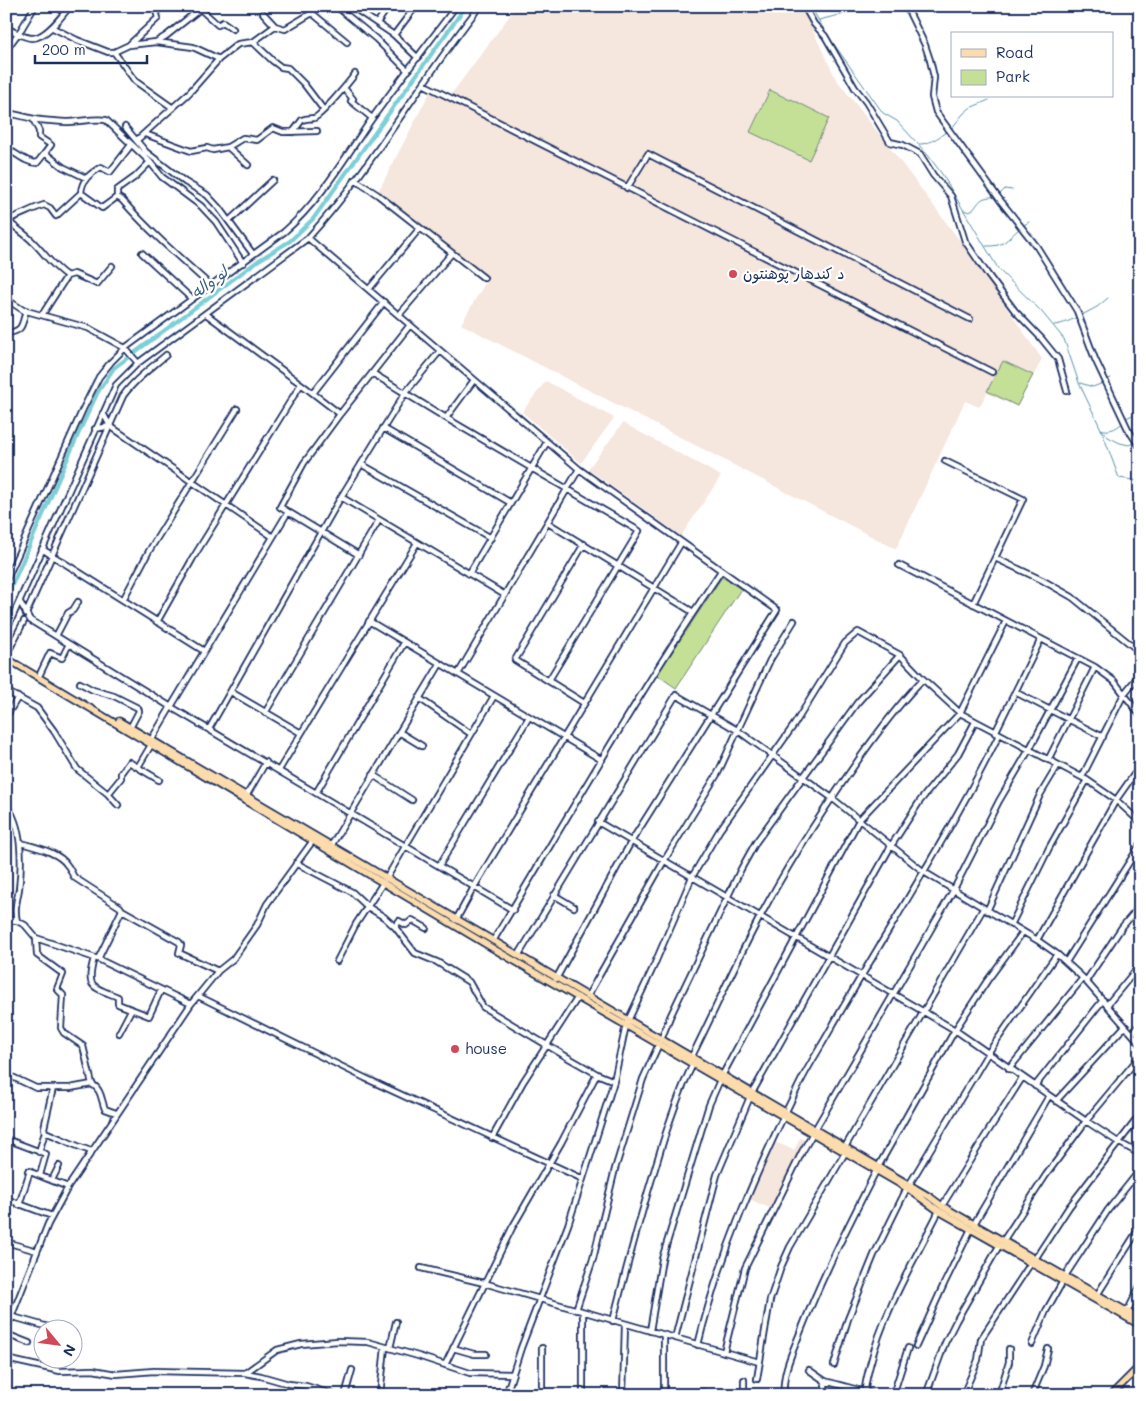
<svg xmlns="http://www.w3.org/2000/svg" width="1146" height="1401" font-family="Mali,'Playpen Sans Arabic',sans-serif">
	<style>
		.built { fill: #f5e6de }
		.green { fill: #c4df96; stroke: #70877a }
		.lines { fill: none; stroke-linecap: round; stroke-linejoin: round }
		.stream { stroke: #568ea5; stroke-width: 1 }
		.canal { stroke: #7dced5; stroke-width: 4 }
		.minor-casing { stroke: #1b2f5e; stroke-width: 8 }
		.major-casing { stroke: #1b2f5e; stroke-width: 9 }
		.minor { stroke: #fff; stroke-width: 4.5 }
		.major { stroke: #fcdcac; stroke-width: 5.5 }
		.poi-dot { fill: #d1495b; stroke: #fff; stroke-width: 2 }
		.labels { text-anchor: middle; stroke-width: 4.5; stroke-linejoin: round; paint-order: stroke }
		.poi-label { font-size: 15px; fill: #1b2f5e; stroke: #fff; text-anchor: start }
		.water-label { font-size: 16px; font-style: italic; fill: #385f82; stroke: #fff }
	</style>
	<rect width="100%" height="100%" fill="#fff"/>
	<filter id="ink" filterUnits="userSpaceOnUse"><feTurbulence type="fractalNoise" baseFrequency=".02" numOctaves="2"/><feDisplacementMap in="SourceGraphic" scale="10" xChannelSelector="R" yChannelSelector="G"/><feConvolveMatrix kernelMatrix="1 2 1 2 8 2 1 2 1" color-interpolation-filters="sRGB"/></filter>
	<g filter="url(#ink)">
		<!-- built -->
		<path class="built" d="M517 6H801L836 79 894 153 969 253 1042 359 1017 407 987 393 979 407 965 401 896 549 461 324 488 278 378 192 430 92 447 100Z
			M546 381 614 418 581 463 522 412Z
			M623 423 721 476 681 536 588 469Z
			M800 1138 805 1140 772 1209 749 1199 775 1142 794 1150Z"/>
		<!-- green -->
		<path class="green" d="M770 90 790 100 791 99 829 118 809 160 750 132Z
			M1003 361 1033 375 1017 406 987 391Z
			M722 577 741 589 676 688 657 675Z"/>
		<g class="lines">
			<!-- stream -->
			<path class="stream" d="M812 9 826 33 883 113 897 121 927 154 942 174 999 270 1041 311 1064 339 1079 383 1101 429 1108 437 1120 443 1129 445 1133 443
				M819 20 863 9 866 6
				M952 128 963 114 970 108 989 100
				M918 144C928 145 938 138 946 132
				M1000 194 1005 189 1012 190
				M964 210 969 212C977 209 977 200 985 198 988 197 991 197 994 197
				M1024 225 1029 222
				M986 246C1004 247 1006 240 1019 229
				M1082 315 1097 307 1108 298
				M1054 325C1060 325 1069 321 1076 318
				M1108 379 1111 378
				M1080 383 1093 387 1103 383
				M1126 418 1133 415
				M1121 424C1116 429 1108 432 1101 429L1119 478 1140 481
				M1139 440H1140"/>
			<!-- canal -->
			<path class="canal" d="M6 599 81 428 98 392 114 368 259 260 290 241 313 219 466 6"/>
			<defs>
				<path id="minor" d="M197 6 218 25 223 22 233 29
					M336 6 376 39 408 71
					M351 6 394 35 418 58
					M804 6 814 24 825 36 855 88 866 102 890 142 903 145 920 154 933 175 951 196 965 241 988 275 1015 311 1041 338 1058 359 1067 391
					M906 6 925 45 930 60 934 77 932 97 936 112 1000 200 1037 247 1077 311 1095 359 1128 429 1140 447
					M263 13 275 26
					M312 13 347 42
					M377 23 389 6
					M6 28C14 31 24 38 32 38 45 39 62 16 70 6
					M53 28 77 40 108 52H114L129 45 156 42 166 36 200 9
					M19 33 35 6
					M394 35 416 6
					M156 42 193 47 219 59
					M253 42 273 61 281 67 288 68 304 84 323 109
					M130 44 158 18 156 11 157 6
					M6 50 20 31
					M114 52 135 81 173 108
					M423 84 992 372
					M344 88 353 99 351 101 372 118
					M6 113C16 114 24 117 34 119 44 121 55 121 66 122 79 122 93 118 106 120L150 162 162 177 201 206 216 222 243 263
					M33 119 39 131V137L51 145 45 153 63 167 86 178
					M125 127 146 152 185 182 207 195 219 208 253 254
					M293 132 302 120C307 118 309 119 314 118 321 116 350 81 355 74
					M145 134 191 151 207 148 213 150 228 147 243 138 257 140 273 128 283 132 317 131
					M137 140 189 93 219 59 238 44 253 42 275 26 285 29 312 13 317 6
					M228 147 248 165
					M6 148C16 153 26 163 37 163L45 153
					M355 180 378 195 484 278
					M627 188 648 154 970 319
					M81 193 102 208 117 197V190L135 177 150 162
					M117 197 122 200C149 231 180 258 211 286
					M6 220C20 216 31 209 44 205L50 208 56 216 81 193C82 179 90 174 101 167L110 172 131 145
					M7 220C15 228 26 234 34 243 46 255 51 265 67 276
					M229 221 273 180
					M308 238 579 469 777 610 631 842 556 979
					M142 253 192 299
					M369 289 420 228
					M6 299 23 310 88 328 125 348 138 363
					M206 314 301 384 340 414
					M42 315 67 276 74 274 97 284 112 266
					M399 315 452 253
					M6 333C23 332 22 325 26 310
					M372 373 446 418 639 531 549 680
					M313 393 384 302
					M103 413 110 426 273 537 151 740
					M446 418 474 380
					M383 428 511 503
					M95 429 110 426
					M945 461 1023 499 973 604
					M361 464 491 538
					M341 497 505 595
					M548 523 693 612
					M273 537 288 512
					M584 544 515 660 584 703
					M42 549 204 651
					M359 555 280 507 304 463 340 414 410 325
					M995 558 1042 580 1072 597 1140 652
					M899 565 1095 667 1114 681 1140 715
					M469 574 547 442
					M6 581 83 409 99 377 111 362 125 348 284 232C320 201 344 159 371 120 398 82 428 44 456 6
					M123 600 149 551 237 409
					M20 602 30 620 171 707 513 910
					M26 614 123 396C134 380 151 368 166 355
					M369 621 602 760
					M157 622 193 558 301 384
					M6 631 116 385 138 363 308 238C373 167 420 81 480 6
					M56 636 68 613 73 610 78 602
					M10 648 24 621
					M40 674 50 653 62 658 69 644
					M458 674 579 469
					M80 683 93 690 114 696 138 708 139 711 130 728
					M6 691 37 708 54 731 77 769 108 794 118 805
					M231 692 301 733
					M1015 692 1103 737
					M419 698 471 734
					M265 713 379 520
					M6 717 18 697
					M209 729 341 497 405 393 440 351
					M399 732 422 746
					M995 733 1041 639
					M1048 760 1095 667
					M138 767 151 745
					M279 770 417 543
					M373 775 412 800
					M1082 777 1124 694 1140 674
					M316 793 404 643
					M108 794 121 778V773L129 762 159 780
					M245 798 266 762
					M6 805C23 825 22 865 19 889 17 901 14 909 17 921
					M598 822 955 1030 1086 1121 1118 1142 1140 1154
					M21 843C34 847 59 852 67 865 71 869 71 874 75 878L120 907 122 910 179 942 181 945 179 953 218 971
					M331 846 440 664
					M296 863 352 892 368 907 384 917 395 927 415 953 437 962 469 982 483 1007 567 1057 597 1074 614 1081
					M439 866 529 717
					M386 879 494 696
					M554 895 574 907
					M987 911 1040 795 1058 765
					M6 920 17 921 25 925 36 938 98 959 191 1004
					M456 920 474 887 681 543
					M1011 925 1049 848 1087 780
					M395 927 399 921 406 925 412 920 426 928
					M36 938 37 955 63 974 57 989 63 995 61 1028 64 1033 83 1046 92 1084
					M1037 940 1116 800 1140 766
					M493 941C568 817 640 690 721 571
					M518 956 676 695 737 730 832 798 924 872 1037 940 1057 954 1083 978 1140 1043
					M94 958C86 988 91 986 118 997V1004L149 1016 161 990
					M98 959 122 910
					M337 961 356 924 383 883
					M1066 962 1140 845
					M1086 981 1122 927 1140 906
					M198 996 365 1078 583 1179
					M587 997 664 861 718 773 770 660 794 621
					M1107 1005 1140 965
					M119 1033 131 1010
					M1132 1034 1140 1024
					M661 1040 670 1017 727 898 741 869 756 842 857 703 900 655
					M691 1058C715 1011 735 963 760 917 787 866 819 816 852 769 874 737 896 707 923 679
					M1009 1069 1083 978
					M6 1074 36 1088H70L92 1084C102 1090 101 1100 105 1109L116 1113
					M722 1076 859 820 960 713 1006 621
					M1035 1086 1103 1000
					M752 1093 891 846 920 801 958 754 975 722
					M1056 1101 1125 1026
					M45 1132C61 1138 75 1146 91 1151
					M492 1138 523 1082 578 997
					M6 1139 46 1154 40 1175
					M845 1147 983 909
					M39 1152 45 1132 44 1128 53 1088
					M878 1167 955 1030 987 981 1023 932
					M28 1171 68 1187
					M52 1180 59 1166
					M909 1185 988 1053 1057 954
					M6 1199 52 1216
					M19 1205 30 1171
					M942 1206 982 1141 1022 1078
					M6 1208 9 1200
					M974 1224 1049 1096
					M1003 1241 1046 1175 1086 1121 1140 1056
					M6 1242 37 1251
					M1035 1259 1069 1207 1140 1115
					M421 1268 484 1283 759 1362
					M1065 1276 1108 1210 1140 1170
					M1097 1295 1140 1227
					M576 1310 593 1259 615 1169 643 1079 659 1044
					M1127 1312 1140 1286
					M6 1315 52 1328
					M613 1321C626 1269 640 1217 656 1165 666 1131 677 1096 693 1064
					M6 1330 48 1224 68 1187 191 1004 218 971 233 959 257 925 267 904 312 842
					M650 1331 662 1259 709 1105 720 1080
					M6 1334 29 1343
					M675 1338 717 1175 750 1097
					M1032 1344 1046 1311 1063 1281
					M698 1345C720 1254 757 1169 799 1085 809 1064 823 1044 834 1023 889 927 950 834 999 735
					M916 1346 944 1284 971 1229
					M390 1348 396 1322
					M453 1348 474 1354H486
					M724 1352 745 1268 802 1152 953 891 999 801 1029 750 1078 658
					M6 1359 60 1371 93 1370 116 1374 154 1371 245 1373 277 1350 301 1344 338 1341 368 1342 418 1356 470 1373 512 1374
					M445 1365 512 1228 561 1143 597 1074
					M834 1365 848 1319 874 1255 907 1188
					M809 1370 825 1381 877 1395
					M245 1373 261 1376 289 1384 306 1386 334 1395
					M757 1379 770 1300 781 1267 790 1247 845 1153
					M744 1380V1395
					M825 1381V1395
					M703 1392V1395
					M345 1395 352 1370
					M380 1395 385 1347
					M506 1395 521 1348 568 1225 590 1157 614 1081 626 1025 652 970 692 877 719 831 794 725 845 643 858 632 900 655 923 679 960 713 1087 780 1116 800 1140 822
					M542 1395V1348
					M583 1395V1313
					M623 1395 625 1325
					M664 1395V1336
					M784 1395C782 1373 792 1353 800 1333 822 1277 849 1224 876 1171
					M865 1395C864 1385 868 1374 870 1365 884 1310 914 1261 939 1211
					M893 1395 908 1348
					M926 1395 945 1343 956 1321 999 1246
					M963 1395 978 1360 981 1339 1031 1263
					M999 1395 1009 1362V1349
					M1032 1395 1044 1366 1048 1349"/>
				<path id="major" d="M6 658 494 949 907 1188 939 1211 1140 1325
					M119 721 930 1197 942 1206 1140 1319
					M1111 1395 1140 1366"/>
			</defs>
			<!-- minor casing -->
			<use href="#minor" class="minor-casing"/>
			<!-- major casing -->
			<use href="#major" class="major-casing"/>
			<!-- minor -->
			<use href="#minor" class="minor"/>
			<!-- major -->
			<use href="#major" class="major"/>
		</g>
	</g>
	<!-- markers -->
	<g class="poi-dot">
		<circle cx="733" cy="274" r="5"/>
		<circle cx="455" cy="1049" r="5"/>
	</g>
	<g class="labels">
		<!-- poi labels -->
		<g class="poi-label">
			<text x="743" y="279">د کندهار پوهنتون</text>
			<text x="465" y="1054">house</text>
		</g>
		<!-- water labels -->
		<g class="water-label">
			<text transform="translate(209 282) rotate(-37)" y="6">لو واله</text>
		</g>
	</g>
	<!-- margin -->
	<rect width="1146" height="1401" fill="none" stroke="#fff" stroke-width="25"/>
	<rect x="12" y="12" width="1121" height="1376" fill="none" stroke="#1b2f5e" stroke-width="2" filter="url(#ink)"/>
	<!-- legend -->
	<rect x="951" y="32" width="162" height="65" fill="#ffffff" stroke="#a4acbf"/>
	<rect x="961" y="49" width="25" height="8" fill="#fcdcac" stroke="#a4acbf"/>
	<text x="996" y="58" font-size="15" fill="#1b2f5e">Road</text>
	<rect x="961" y="70" width="25" height="15" fill="#c4df96" stroke="#a4acbf"/>
	<text x="996" y="82" font-size="15" fill="#1b2f5e">Park</text>
	<!-- north arrow -->
	<g transform="translate(58 1344) rotate(119)"><circle r="24" fill="#ffffff" stroke="#a4acbf"/>
	<path d="M0-4L9 19L0 12L-9 19Z" fill="#d1495b"/>
	<text y="-8" font-size="14" font-weight="bold" text-anchor="middle" fill="#1b2f5e">N</text>
	</g>
	<!-- scale -->
	<path d="M35 55v8h112v-8" fill="none" stroke="#1b2f5e" stroke-width="2.5"/>
	<text x="42" y="55" font-size="15" fill="#1b2f5e" stroke="#ffffff" stroke-width="4" paint-order="stroke">200 m</text>
</svg>
